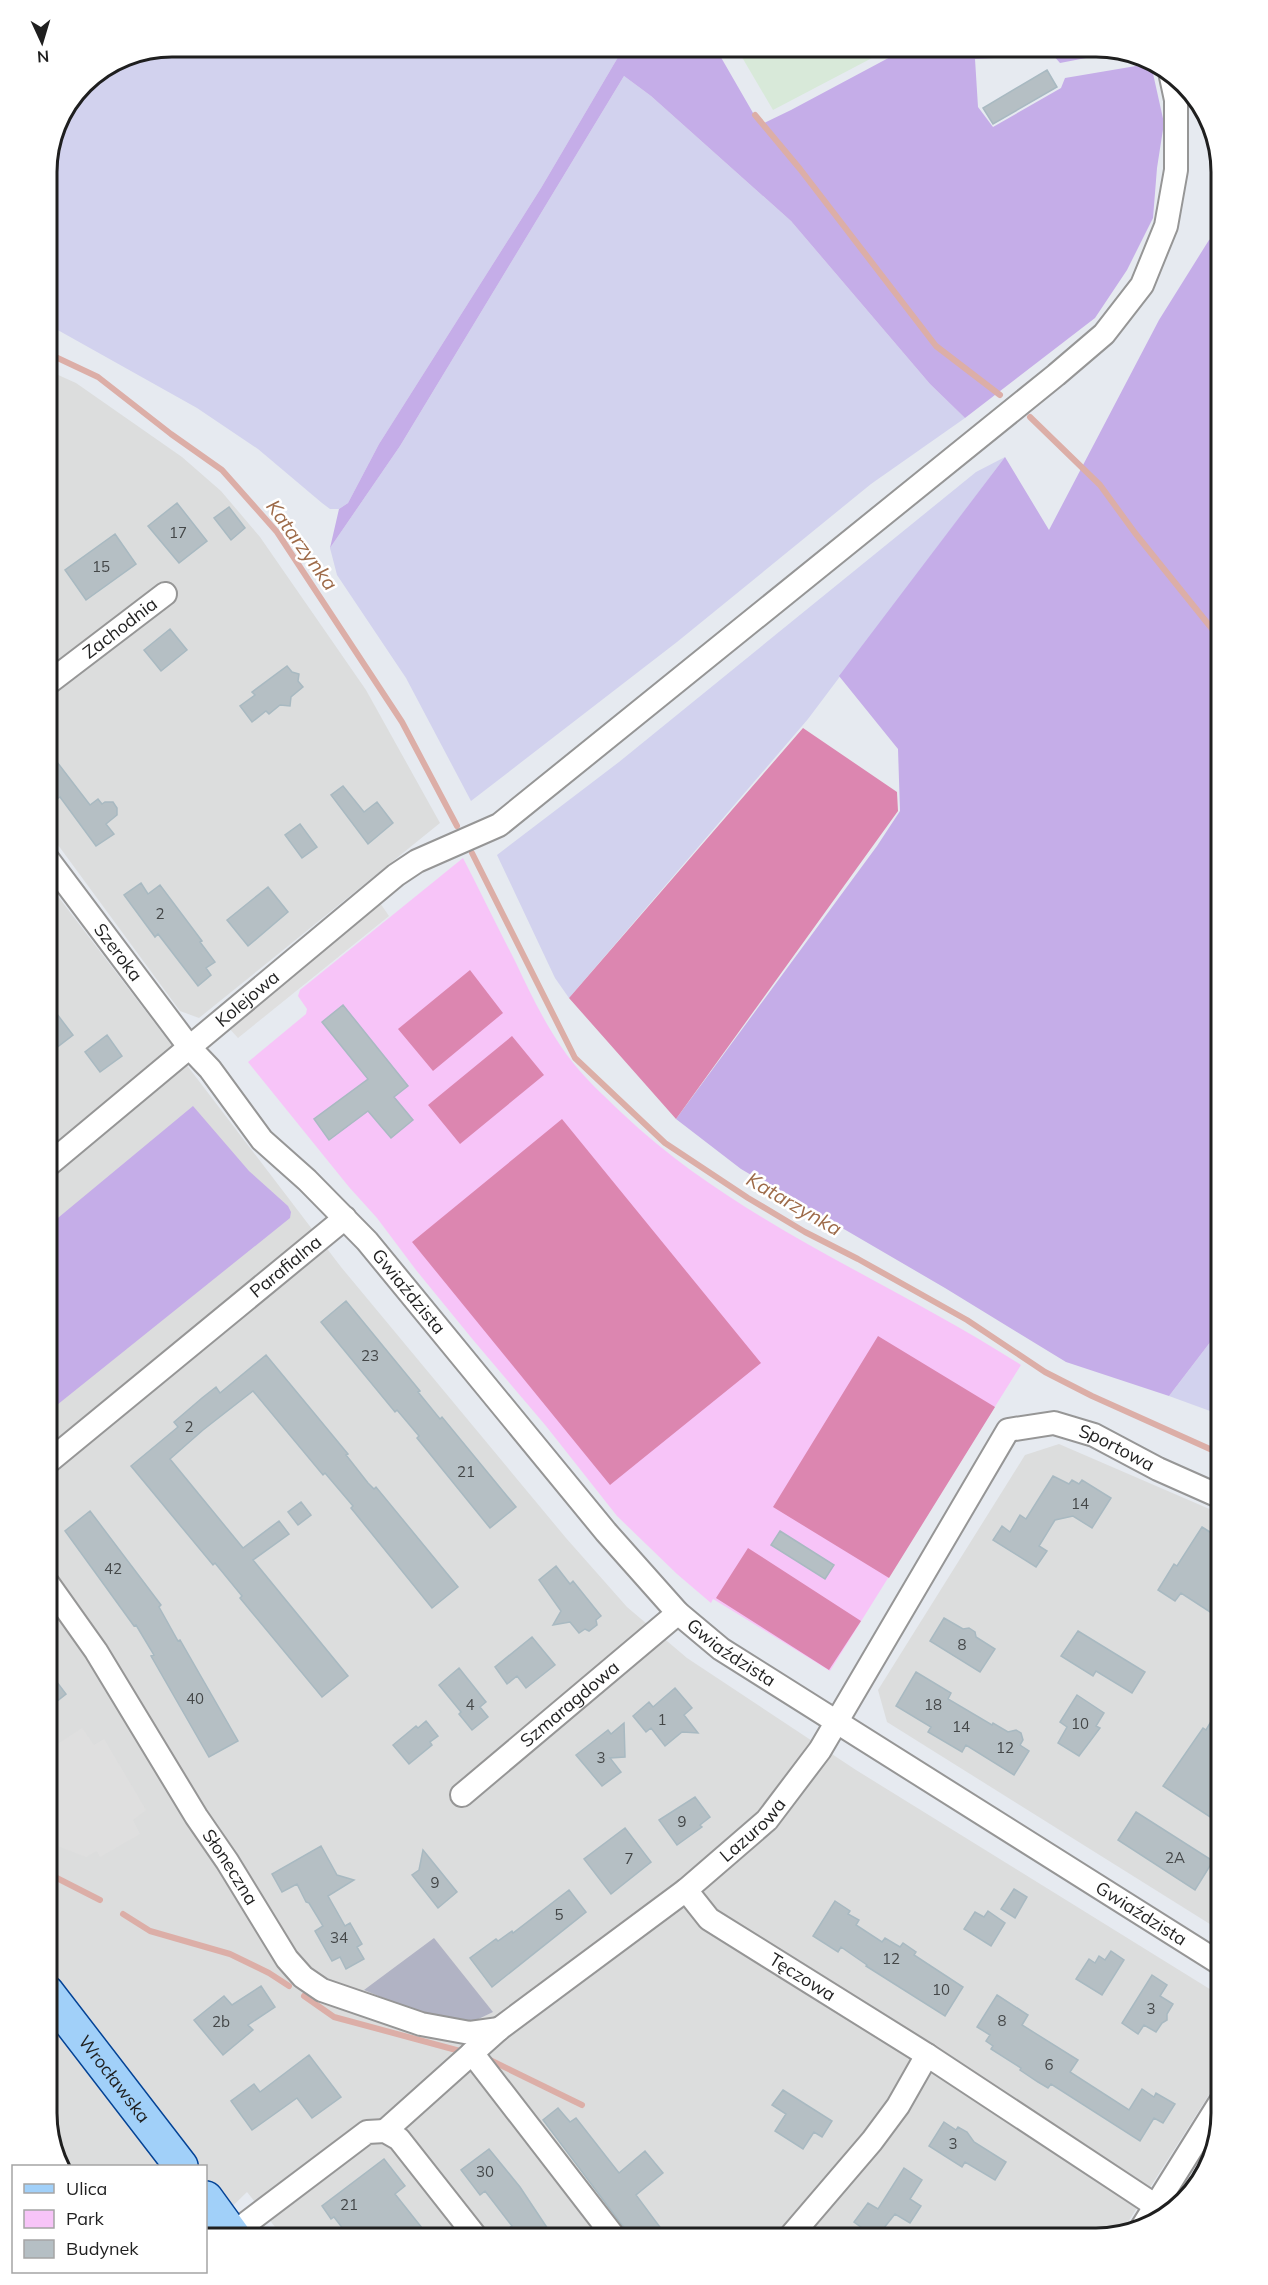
<svg xmlns="http://www.w3.org/2000/svg" width="1268" height="2285" font-family="Mulish,sans-serif">
	<style>
		.residential { fill: #dcdddd }
		.industrial { fill: #d8e9d9 }
		.construction { fill: #b1b3c4 }
		.farmland { fill: #d2d2ee }
		.grass { fill: #c5ade8 }
		.park { fill: #f7c4f8 }
		.pitch { fill: #dc86b0 }
		.parking { fill: #dfdfdf }
		.lines { fill: none; stroke-linecap: round; stroke-linejoin: round }
		.stream { stroke: #dcaea7; stroke-width: 6 }
		.building { fill: #b5bfc4; stroke: #a8b9c1; stroke-width: 1.5 }
		.minor-casing { stroke: #969696; stroke-width: 26 }
		.primary-casing { stroke: #044396; stroke-width: 36 }
		.minor { stroke: #fff; stroke-width: 22 }
		.primary { stroke: #a1d0f9; stroke-width: 33 }
		.labels { text-anchor: middle; stroke-width: 5; stroke-linejoin: round; paint-order: stroke }
		.number-label { font-size: 15px; fill: #444748 }
		.street-label { font-size: 18px; fill: #1f1f1f; stroke: #fff }
		.water-label { font-size: 20px; font-style: italic; fill: #9d6a48; stroke: #fff }
		.rim { fill: none; stroke: #1f1f1f; stroke-width: 3 }
	</style>
	<rect width="100%" height="100%" fill="#e6eaf0"/>
	<!-- residential -->
	<path class="residential" d="M47 370 76 383 182 457 221 491 260 537 366 690 440 823 199 1018 180 1011 47 830Z
		M47 882 341 1267 566 1538 627 1607 687 1658 856 1770 1221 1996V2076L1121 2233 1096 2238H284L247 2192 206 2232V2166H61L56 2161 47 2113Z
		M1059 1444 1221 1514V1931L887 1722 878 1690 1025 1455Z"/>
	<!-- industrial -->
	<path class="industrial" d="M736 47H893L773 110Z"/>
	<!-- construction -->
	<path class="construction" d="M434 1938 493 2012 470 2023 432 2018 364 1990Z"/>
	<!-- farmland -->
	<path class="farmland" d="M172 47H624L541 188 379 444 348 503 339 509H330L322 503 258 449 197 408 47 324V165L56 124 84 83 125 56Z
		M624 76 651 96 791 221 930 384 965 418 871 484 677 642 471 801 406 678 337 575 330 548 400 446Z
		M1005 457 808 719 569 998 555 978 497 855 619 762 976 472Z
		M1221 1328V1415L1169 1396Z"/>
	<!-- grass -->
	<path class="grass" d="M624 47H715L760 125 791 110 909 47H1104L1117 52 1060 63 1053 55 975 59 978 107 993 127 1061 88 1065 78 1136 66 1152 69 1164 123 1157 168 1153 218 1127 270 1095 318 965 418 930 384 791 221 651 96 624 76 400 446 330 548 339 509 348 503 379 444 541 188Z
		M1221 234V1328L1169 1396 1066 1362 945 1288 741 1169 676 1119 877 846 900 811 898 749 839 676 1005 457 1049 530 1159 320 1209 240Z
		M193 1106 249 1171 288 1206 291 1212 290 1218 47 1413V1227Z"/>
	<!-- park -->
	<path class="park" d="M463 858C481 893 498 928 516 963 531 995 546 1026 567 1055 583 1077 603 1095 623 1114 738 1223 889 1280 1021 1365L830 1671 728 1608 713 1599 711 1603 677 1574 617 1516 546 1426 474 1341 416 1270 377 1218 349 1187 248 1062 306 1014 307 1009 298 996 300 990Z"/>
	<!-- pitch -->
	<path class="pitch" d="M803 728 897 792 898 811 676 1119 569 998Z
		M470 970 503 1013 433 1071 398 1029Z
		M512 1036 544 1075 460 1144 428 1105Z
		M562 1119 761 1363 610 1485 412 1242Z
		M878 1336 995 1407 889 1578 773 1507Z
		M748 1548 861 1621 829 1670 716 1598Z"/>
	<!-- parking -->
	<path class="parking" d="M380 903 389 916 238 1038 228 1027Z
		M82 1728 94 1745 104 1739 146 1810 133 1820 140 1834 100 1857 97 1851 86 1857 47 1842V1751Z"/>
	<g class="lines">
		<!-- stream -->
		<path class="stream" d="M755 115 800 169 936 346 1000 395
			M47 353 98 377 171 434 222 470 277 532 402 722 457 826
			M1030 417 1100 485 1135 533 1221 640
			M472 853 575 1058 665 1143 748 1198 805 1232 858 1259 967 1320 1045 1372 1092 1396 1221 1454
			M47 1873 100 1900
			M123 1914 150 1931 230 1954 269 1973 289 1986
			M304 1996 334 2017 460 2051
			M490 2060 582 2105"/>
	</g>
	<!-- building -->
	<path class="building" d="M1047 70 1057 87 993 124 983 108Z
		M177 503 207 541 179 563 148 526Z
		M229 507 245 528 231 540 214 518Z
		M115 534 136 564 86 600 65 570Z
		M170 629 187 650 161 671 144 650Z
		M287 666 292 672 299 674 298 681 303 687 291 697 290 706 280 705 269 714 266 711 252 722 240 706 255 695 252 692Z
		M47 749 90 805 98 799 102 804 105 802H113L117 808V815L106 824 114 834 96 846 60 797 54 801 47 791Z
		M343 786 364 812 377 802 393 823 368 844 331 795Z
		M300 824 317 847 302 858 285 835Z
		M141 883 148 894 160 885 202 941 200 942 215 962 206 968 211 975 198 986 158 934 155 937 124 895Z
		M268 887 288 912 248 946 227 920Z
		M47 1001 73 1035 47 1055Z
		M343 1005 408 1086 394 1097 413 1120 391 1138 368 1111 329 1140 314 1119 368 1079 322 1022Z
		M107 1035 122 1056 100 1072 85 1052Z
		M346 1301 420 1391 418 1392 440 1419 442 1417 516 1507 490 1528 417 1438 419 1436 397 1410 395 1412 321 1322Z
		M266 1355 348 1454 346 1455 368 1483 374 1489 376 1487 458 1587 432 1608 351 1508 353 1506 325 1473 323 1475 253 1391 203 1430 170 1459 243 1548 279 1521 289 1534 253 1560 348 1676 322 1697 240 1598 242 1596 215 1563 213 1565 131 1466 178 1427 174 1422 202 1398 216 1387 220 1393Z
		M1053 1476 1069 1484 1072 1480 1079 1484 1082 1480 1111 1498 1092 1528 1073 1516 1055 1520 1039 1546 1047 1551 1036 1567 993 1540 1002 1526 1010 1532 1020 1515 1026 1519Z
		M301 1502 311 1515 298 1525 288 1512Z
		M90 1511 161 1605 159 1607 178 1641 180 1640 238 1741 209 1757 151 1656 154 1655 136 1625 134 1626 65 1531Z
		M1202 1527 1221 1539V1619L1181 1593 1175 1601 1158 1590 1174 1564 1177 1566Z
		M780 1531 834 1565 825 1579 771 1545Z
		M556 1566 570 1584 573 1581 601 1616 596 1620 597 1625 589 1631 585 1629 579 1633 570 1622 553 1625 561 1611 539 1580Z
		M944 1618 963 1629 969 1628 975 1632 976 1637 995 1649 980 1672 930 1641Z
		M1078 1631 1145 1672 1132 1693 1096 1671 1093 1676 1061 1656Z
		M532 1637 555 1665 526 1688 517 1676 507 1684 495 1667Z
		M459 1668 486 1702 480 1707 488 1717 472 1730 459 1714 461 1712 439 1685Z
		M47 1669 66 1694 47 1709Z
		M916 1672 951 1693 948 1699 992 1725 993 1723 1008 1732 1016 1730 1021 1733 1023 1740 1020 1745 1029 1751 1014 1775 966 1745 962 1752 928 1732 931 1727 896 1706Z
		M675 1688 692 1708 684 1715 698 1733 682 1732 665 1746 651 1728 646 1732 633 1716 649 1702 653 1707Z
		M1077 1695 1104 1713 1096 1726 1100 1728 1079 1756 1058 1743 1067 1727 1060 1722Z
		M1221 1705V1824L1163 1786 1203 1728 1206 1730Z
		M426 1721 438 1736 430 1742 432 1745 409 1764 393 1745 416 1726 418 1728Z
		M624 1723 625 1757 610 1758 621 1772 602 1786 576 1755 608 1730 611 1734Z
		M695 1797 710 1817 700 1825 702 1827 677 1845 659 1820Z
		M1136 1812 1213 1861 1195 1890 1118 1840Z
		M625 1828 651 1862 611 1894 584 1859Z
		M321 1846 337 1875 354 1880 328 1896 345 1926 350 1923 362 1944 357 1947 364 1959 346 1969 340 1957 332 1961 315 1931 323 1926 309 1903 306 1902 297 1884 282 1892 272 1874Z
		M423 1850 457 1892 438 1908 412 1875 419 1870Z
		M1014 1889 1027 1897 1015 1918 1001 1909Z
		M569 1890 586 1912 492 1987 470 1958 496 1939 498 1941 512 1931 513 1933Z
		M835 1901 850 1911 848 1914 859 1920 856 1925 882 1942 885 1938 900 1947 903 1943 916 1952 914 1955 963 1987 945 2016 866 1966 867 1965 841 1947 838 1952 813 1936Z
		M988 1911 1005 1923 991 1946 964 1929 975 1912 984 1917Z
		M1111 1951 1124 1960 1102 1995 1076 1979 1089 1959 1095 1963 1099 1956 1105 1960Z
		M1152 1975 1167 1985 1160 1996 1173 2004 1167 2014V2020L1162 2023 1156 2032 1144 2025 1138 2034 1122 2023Z
		M261 1986 275 2007 248 2025 253 2030 223 2055 194 2020 224 1996 232 2005Z
		M997 1995 1028 2015 1022 2025 1078 2060 1070 2072 1129 2110 1142 2089 1154 2097 1156 2093 1175 2104 1163 2123 1154 2118 1140 2141 1051 2084 1048 2088 1038 2082 1020 2070 1021 2068 991 2049 993 2046 986 2041 990 2035 977 2027Z
		M309 2055 341 2097 312 2118 297 2098 252 2130 231 2101 254 2084 260 2092Z
		M783 2090 832 2121 822 2137 814 2132 803 2149 775 2131 786 2114 772 2105Z
		M558 2108 570 2122 576 2118 619 2173 645 2151 663 2173 636 2195 668 2238H638L631 2229 628 2231 622 2225 543 2120Z
		M944 2122 956 2130 958 2127 967 2132 974 2142 1006 2162 995 2180 965 2162 962 2167 929 2146Z
		M489 2149 520 2187 554 2238H493L512 2226 485 2191 480 2195 461 2170Z
		M384 2159 405 2186 395 2194 430 2238H350L334 2217 331 2219 322 2206Z
		M904 2168 922 2180 910 2199 921 2206 910 2223 895 2214 876 2238 854 2222 868 2203 878 2209Z"/>
	<g class="lines">
		<defs>
			<g id="minor">
				<path id="s1" d="M47 684 165 594"/>
				<path id="s2" d="M47 858 190 1048 210 1069 262 1140 307 1180 367 1241 606 1532 678 1613 721 1649 1221 1964"/>
				<path id="s3" d="M47 1166 396 875 417 861 499 825 1056 375 1104 334 1142 285 1166 226 1176 170V100L1170 72"/>
				<path id="s4" d="M47 1463 345 1218"/>
				<path id="s5" d="M47 1582 96 1651 196 1816 227 1861 287 1959 303 1977 322 1990 421 2024 470 2033 499 2029"/>
				<path id="s6" d="M462 1795 678 1613"/>
				<path id="s7" d="M686 1890 709 1919 927 2055 1156 2206"/>
				<path d="M472 2053 615 2238"/>
				<path id="s8" d="M385 2131 499 2029 686 1890 767 1820 820 1750 1008 1430 1054 1423 1094 1435 1158 1469 1221 1497"/>
				<path d="M1141 2229 1221 2101"/>
				<path d="M232 2234 367 2132 385 2131 399 2139 477 2238"/>
				<path d="M789 2238 872 2141 898 2106 927 2055"/>
			</g>
			<g id="primary">
				<path id="s9" d="M47 1992 181 2166"/>
				<path d="M206 2198 235 2238"/>
			</g>
		</defs>
		<!-- minor casing -->
		<use href="#minor" class="minor-casing"/>
		<!-- primary casing -->
		<use href="#primary" class="primary-casing"/>
		<!-- minor -->
		<use href="#minor" class="minor"/>
		<!-- primary -->
		<use href="#primary" class="primary"/>
	</g>
	<g class="labels">
		<!-- number labels -->
		<g class="number-label">
			<text x="178" y="538">17</text>
			<text x="101" y="572">15</text>
			<text x="160" y="919">2</text>
			<text x="370" y="1361">23</text>
			<text x="189" y="1432">2</text>
			<text x="466" y="1477">21</text>
			<text x="1080" y="1509">14</text>
			<text x="113" y="1574">42</text>
			<text x="962" y="1650">8</text>
			<text x="195" y="1704">40</text>
			<text x="470" y="1710">4</text>
			<text x="933" y="1710">18</text>
			<text x="662" y="1725">1</text>
			<text x="1080" y="1729">10</text>
			<text x="961" y="1732">14</text>
			<text x="1005" y="1753">12</text>
			<text x="601" y="1763">3</text>
			<text x="682" y="1827">9</text>
			<text x="1175" y="1863">2A</text>
			<text x="629" y="1864">7</text>
			<text x="435" y="1888">9</text>
			<text x="559" y="1920">5</text>
			<text x="339" y="1943">34</text>
			<text x="891" y="1964">12</text>
			<text x="941" y="1995">10</text>
			<text x="1151" y="2014">3</text>
			<text x="1002" y="2026">8</text>
			<text x="221" y="2027">2b</text>
			<text x="1049" y="2070">6</text>
			<text x="953" y="2149">3</text>
			<text x="485" y="2177">30</text>
			<text x="349" y="2210">21</text>
		</g>
		<!-- street labels -->
		<g class="street-label">
			<text dy="6" stroke="none"><textPath href="#s1" startOffset="92">Zachodnia</textPath></text>
			<text dy="6" stroke="none"><textPath href="#s2" startOffset="118">Szeroka</textPath></text>
			<text dy="6" stroke="none"><textPath href="#s3" startOffset="261">Kolejowa</textPath></text>
			<text dy="6" stroke="none"><textPath href="#s4" startOffset="309">Parafialna</textPath></text>
			<text dy="6" stroke="none"><textPath href="#s2" startOffset="566">Gwiaździsta</textPath></text>
			<text dy="6" stroke="none"><textPath href="#s8" startOffset="1066">Sportowa</textPath></text>
			<text dy="6" stroke="none"><textPath href="#s2" startOffset="1052">Gwiaździsta</textPath></text>
			<text dy="6" stroke="none"><textPath href="#s6" startOffset="141">Szmaragdowa</textPath></text>
			<text dy="6" stroke="none"><textPath href="#s8" startOffset="476">Lazurowa</textPath></text>
			<text dy="6" stroke="none"><textPath href="#s5" startOffset="339">Słoneczna</textPath></text>
			<text dy="6" stroke="none"><textPath href="#s2" startOffset="1538">Gwiaździsta</textPath></text>
			<text dy="6" stroke="none"><textPath href="#s7" startOffset="147">Tęczowa</textPath></text>
			<text dy="6" stroke="none"><textPath href="#s9" startOffset="110">Wrocławska</textPath></text>
		</g>
		<!-- water labels -->
		<g class="water-label">
			<text transform="translate(302 545) rotate(54)" y="7">Katarzynka</text>
			<text transform="translate(794 1204) rotate(30)" y="7">Katarzynka</text>
		</g>
	</g>
	<!-- crop -->
	<path d="M0 0H1268V2285H0ZM172 57H1096A115 115 0 0 1 1211 172V2113A115 115 0 0 1 1096 2228H172A115 115 0 0 1 57 2113V172A115 115 0 0 1 172 57Z" fill="#fff" fill-rule="evenodd"/>
	<path class="rim" d="M172 57H1096A115 115 0 0 1 1211 172V2113A115 115 0 0 1 1096 2228H172A115 115 0 0 1 57 2113V172A115 115 0 0 1 172 57Z"/>
	<!-- legend -->
	<rect x="12" y="2165" width="195" height="108" fill="#ffffff" stroke="#a5a5a5" stroke-width="1.5"/>
	<rect x="24" y="2184" width="30" height="9" fill="#a1d0f9" stroke="#a5a5a5" stroke-width="1.5"/>
	<text x="66" y="2195" font-size="18" fill="#1f1f1f">Ulica</text>
	<rect x="24" y="2210" width="30" height="18" fill="#f7c4f8" stroke="#a5a5a5" stroke-width="1.5"/>
	<text x="66" y="2225" font-size="18" fill="#1f1f1f">Park</text>
	<rect x="24" y="2240" width="30" height="18" fill="#b5bfc4" stroke="#a5a5a5" stroke-width="1.5"/>
	<text x="66" y="2255" font-size="18" fill="#1f1f1f">Budynek</text>
	<!-- north arrow -->
	<g transform="translate(42 42) rotate(176)" stroke="#ffffff" stroke-width="4.5" paint-order="stroke">
	<path d="M0-4.5L10 22L0 15L-10 22Z" fill="#1f1f1f"/>
	<text y="-9" font-size="16" font-weight="bold" text-anchor="middle" fill="#1f1f1f">N</text>
	</g>
</svg>
